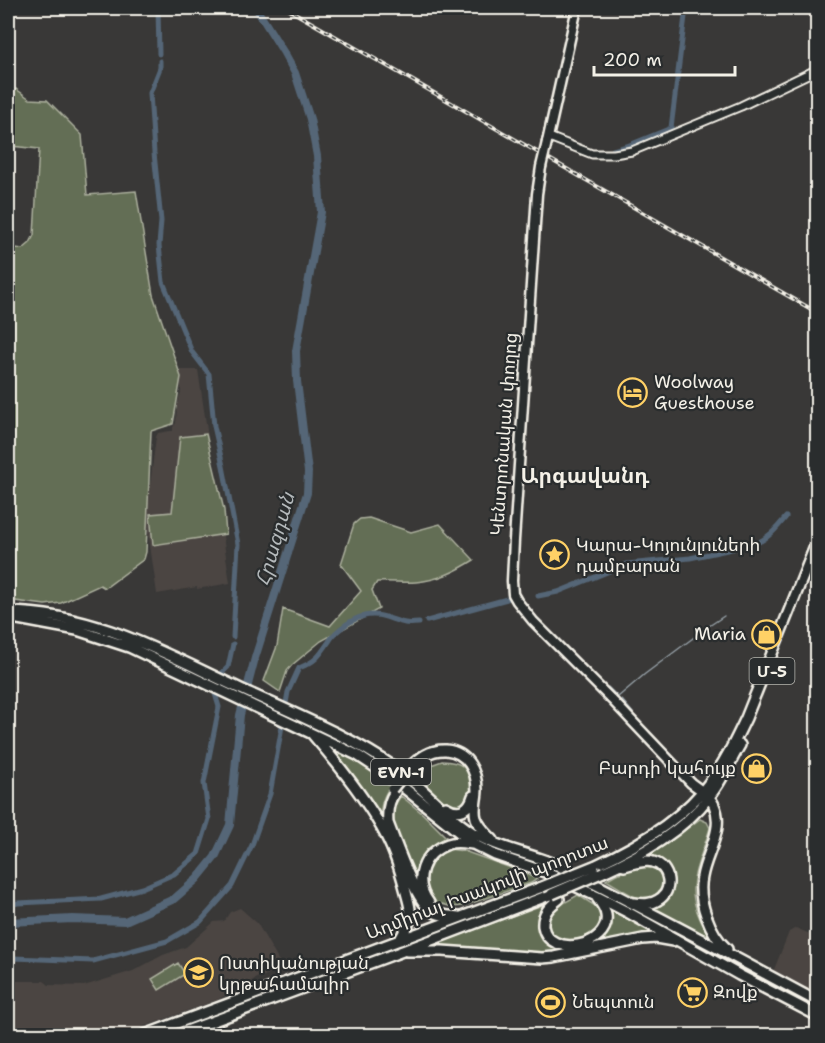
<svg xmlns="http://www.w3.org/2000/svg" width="825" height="1043" font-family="'Shantell Sans','Noto Sans Armenian',sans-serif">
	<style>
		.built { fill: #4b4542 }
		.green { fill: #646e54; stroke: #acb09e; stroke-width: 1.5 }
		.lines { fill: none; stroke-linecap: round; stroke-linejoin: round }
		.stream { stroke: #949ea4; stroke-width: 1.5 }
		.canal { stroke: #546677; stroke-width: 5 }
		.river { stroke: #546677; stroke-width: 8 }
		.minor-casing { stroke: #f4f1e8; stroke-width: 11 }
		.major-casing { stroke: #f4f1e8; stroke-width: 13 }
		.highway-casing { stroke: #f4f1e8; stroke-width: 14 }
		.minor { stroke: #2a2d2e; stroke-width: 7 }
		.major { stroke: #2a2d2e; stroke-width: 8 }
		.highway { stroke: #2a2d2e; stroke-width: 9 }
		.rail-casing { stroke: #f4f1e8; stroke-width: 4 }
		.rail { stroke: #2a2d2e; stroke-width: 1.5; stroke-dasharray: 4.5; stroke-linecap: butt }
		.major-bridge-casing { stroke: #f4f1e8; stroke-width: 13; stroke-linecap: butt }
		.highway-bridge-casing { stroke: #f4f1e8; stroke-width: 14; stroke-linecap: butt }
		.major-bridge { stroke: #2a2d2e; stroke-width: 8 }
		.highway-bridge { stroke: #2a2d2e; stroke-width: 9 }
		.labels { text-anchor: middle; stroke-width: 4.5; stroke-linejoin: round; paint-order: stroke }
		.shield { fill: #2a2d2e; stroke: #b7b6b0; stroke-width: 1.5 }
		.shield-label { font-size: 16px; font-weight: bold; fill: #f4f1e8 }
		.poi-label { font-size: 18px; fill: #f4f1e8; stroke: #2a2d2e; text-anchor: start }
		.street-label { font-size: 18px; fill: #f4f1e8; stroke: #2a2d2e }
		.water-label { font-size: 20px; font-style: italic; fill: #b4b9bb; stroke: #2a2d2e }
		.quarter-label { font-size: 21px; font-weight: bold; fill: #f4f1e8; stroke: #2a2d2e }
	</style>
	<rect width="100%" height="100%" fill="#393837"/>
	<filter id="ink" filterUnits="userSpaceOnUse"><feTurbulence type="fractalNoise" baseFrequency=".0167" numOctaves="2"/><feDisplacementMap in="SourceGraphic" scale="12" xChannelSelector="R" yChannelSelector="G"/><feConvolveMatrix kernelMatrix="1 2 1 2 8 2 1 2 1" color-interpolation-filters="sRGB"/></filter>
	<g filter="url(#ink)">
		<!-- built -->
		<path class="built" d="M180 370H198L230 583 197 589V587L157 594 146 517 156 437 158 433 170 431H173V427L176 423 177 405 181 392Z
			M240 908 257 923 281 965 264 977 262 975 217 1000 121 1035H13L8 1021V981H44L49 985 84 986 133 971 163 955 186 947 214 922 224 921 230 912Z
			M796 928 817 937V996L773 972 789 932Z"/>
		<!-- green -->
		<path class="green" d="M16 89 30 99 47 100 82 135 87 195 136 191 153 295 181 377 173 424 151 431 146 552 144 559 105 588 100 585 61 603 45 605 8 600V247L23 249 30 243 34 235 39 149 11 146 8 140V94Z
			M206 434 224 510 226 534 153 545 150 514 172 512 180 437Z
			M369 518 411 532 440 524 474 560C455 572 438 580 416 582 403 583 390 581 377 582L372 590 379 609 321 641 292 665 287 671 280 692 264 681 277 646 283 609 330 626 361 591 341 564 354 524 360 519Z
			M327 744 378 773 391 786C382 796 380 808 380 821Z
			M442 761C459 762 468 765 470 783 471 794 470 798 465 807L441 805 414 777 431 765Z
			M401 796 423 814 446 837C425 852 419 856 417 884L393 823C392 811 394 805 401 796Z
			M700 819 707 822 710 828C696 874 681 889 708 934L707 936 651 907 671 885 651 857 652 854Z
			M449 849 464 851 522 872 537 879 531 883 463 906 452 907 442 904 441 906C413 887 424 863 449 849Z
			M644 865C673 866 669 906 639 898 628 895 616 885 606 880L616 874Z
			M578 895 597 907 602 920C600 925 597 932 592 936 579 943 550 944 547 925 546 922 547 919 547 916L560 902 564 903Z
			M545 904C534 916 535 936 551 945 556 948 563 947 570 948V949L544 953 438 947 436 945V944Z
			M608 908 654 933V934L597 944 596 942C610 931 609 925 608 908Z
			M634 909 769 979 767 982 633 910Z
			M178 963 185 974 159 990 152 979Z"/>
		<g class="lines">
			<!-- stream -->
			<path class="stream" d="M700 632 724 616
				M608 687 618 697 645 674 697 635
				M622 700 633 713"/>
			<!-- canal -->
			<path class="canal" d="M158 8 159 54
				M308 8 309 9
				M160 61V68L150 93 154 153 161 221 159 245 163 282 192 352 209 374 214 426 223 466 238 544 233 637
				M613 150 627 146 671 128 686 8
				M538 596 558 592 627 564 690 558 755 544C769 538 777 528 786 517
				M427 621 507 599
				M216 679 228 667 233 644
				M8 905 18 903 101 899 142 888 174 874 198 854 209 819 204 783 219 707 213 687
				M8 960 13 958 93 961 167 941 200 922 232 886 252 845 270 794 288 692 299 668C317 661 320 655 330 640 336 630 352 619 364 616 380 612 390 620 405 623 409 624 414 623 419 623"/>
			<!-- river -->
			<path class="river" d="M8 922 73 919 125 921 174 899 197 879 215 857 230 825 240 715 255 658 307 493 308 472 297 381 296 351 321 212 317 156 310 119 295 73 284 53 256 8"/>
			<defs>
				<path id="minor" d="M549 137 592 154H614L632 151 741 106 818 69"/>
				<path id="major" d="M547 142 577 8
					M541 167 537 194 514 540 512 581 513 594 517 601 533 621 614 702 691 783 702 791"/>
				<path id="highway" d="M8 612C96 613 165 654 243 690 295 714 350 736 397 769 426 789 447 818 478 836 504 850 533 854 559 866 646 909 732 956 818 1002
					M8 619H18L77 630 129 647 357 755 393 779 475 845 495 855 545 872 596 896 629 913 739 975 818 1016
					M313 735C339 765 368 801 386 836 395 853 401 873 406 892 408 901 412 910 410 919 408 926 403 933 400 940
					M409 768C419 758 430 749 446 750 467 752 477 771 477 790 477 799 473 809 476 818 479 827 487 834 493 840
					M395 792C388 801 387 811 388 823 396 843 415 900 431 910 438 916 449 916 458 917
					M706 794C710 797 711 800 714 805 725 829 706 853 702 877 697 900 710 934 727 949
					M446 807C459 815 469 810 473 796
					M594 866C638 846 684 819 712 779 726 760 736 739 746 718L818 539
					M624 866C633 864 644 859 653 862 670 866 674 891 658 900 651 905 642 904 634 903
					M603 872C640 856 685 829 709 797 722 781 730 762 740 745
					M559 899C550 906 542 913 543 926 548 959 611 947 606 915 605 908 601 903 597 898
					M429 903C412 880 423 853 448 844 456 841 464 843 472 844
					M407 951H442L542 958 554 957 643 939 656 938 673 941
					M142 1036 542 887
					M173 1036 400 952 552 894"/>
			</defs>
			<!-- minor casing -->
			<use href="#minor" class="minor-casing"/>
			<!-- major casing -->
			<use href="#major" class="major-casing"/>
			<!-- highway casing -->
			<use href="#highway" class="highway-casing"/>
			<!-- minor -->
			<use href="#minor" class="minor"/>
			<!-- major -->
			<use href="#major" class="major"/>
			<!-- highway -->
			<use href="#highway" class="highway"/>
			<defs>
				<path id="rail" d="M286 8 818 313"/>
			</defs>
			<!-- rail casing -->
			<use href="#rail" class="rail-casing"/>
			<!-- rail -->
			<use href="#rail" class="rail"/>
			<defs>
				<path id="major-bridge" d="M541 167 547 142"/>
				<path id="highway-bridge" d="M392 789 409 768
					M542 887 594 866
					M552 894 603 872"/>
			</defs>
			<!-- major-bridge casing -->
			<use href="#major-bridge" class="major-bridge-casing"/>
			<!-- highway-bridge casing -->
			<use href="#highway-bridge" class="highway-bridge-casing"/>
			<!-- major-bridge -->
			<use href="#major-bridge" class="major-bridge"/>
			<!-- highway-bridge -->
			<use href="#highway-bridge" class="highway-bridge"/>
		</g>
	</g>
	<!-- icons -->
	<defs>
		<symbol id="hotel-ring" viewBox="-11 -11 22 22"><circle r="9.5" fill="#2a2d2e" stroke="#ffd166" stroke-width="1.5"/><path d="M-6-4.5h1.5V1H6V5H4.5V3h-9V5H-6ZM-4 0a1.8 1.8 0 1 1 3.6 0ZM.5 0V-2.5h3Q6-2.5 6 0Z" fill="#ffd166"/></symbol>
		<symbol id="sight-ring" viewBox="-11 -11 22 22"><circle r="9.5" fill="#2a2d2e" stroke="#ffd166" stroke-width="1.5"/><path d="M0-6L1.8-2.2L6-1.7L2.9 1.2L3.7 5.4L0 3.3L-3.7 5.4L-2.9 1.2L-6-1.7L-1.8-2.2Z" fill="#ffd166"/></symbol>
		<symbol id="shop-ring" viewBox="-11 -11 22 22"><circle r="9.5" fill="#2a2d2e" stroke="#ffd166" stroke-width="1.5"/><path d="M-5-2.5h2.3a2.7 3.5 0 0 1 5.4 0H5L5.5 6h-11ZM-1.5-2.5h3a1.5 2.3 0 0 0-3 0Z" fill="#ffd166"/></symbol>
		<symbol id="university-ring" viewBox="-11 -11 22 22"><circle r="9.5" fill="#2a2d2e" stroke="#ffd166" stroke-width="1.5"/><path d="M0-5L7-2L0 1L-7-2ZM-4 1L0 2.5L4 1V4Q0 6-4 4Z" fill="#ffd166"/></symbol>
		<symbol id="supermarket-ring" viewBox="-11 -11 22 22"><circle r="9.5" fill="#2a2d2e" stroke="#ffd166" stroke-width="1.5"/><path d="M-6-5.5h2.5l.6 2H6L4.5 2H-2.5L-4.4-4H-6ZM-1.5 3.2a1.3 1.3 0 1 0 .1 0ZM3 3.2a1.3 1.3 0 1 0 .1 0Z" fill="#ffd166"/></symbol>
		<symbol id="stadium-ring" viewBox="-11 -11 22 22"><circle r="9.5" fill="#2a2d2e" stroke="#ffd166" stroke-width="1.5"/><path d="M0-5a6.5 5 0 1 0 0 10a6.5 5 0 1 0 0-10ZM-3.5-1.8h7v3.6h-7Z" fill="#ffd166"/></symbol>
	</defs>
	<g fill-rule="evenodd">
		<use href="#hotel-ring" x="616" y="376" width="33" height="33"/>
		<use href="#sight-ring" x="538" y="538" width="33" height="33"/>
		<use href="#shop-ring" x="750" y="618" width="33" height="33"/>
		<use href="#shop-ring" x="740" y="752" width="33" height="33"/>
		<use href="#university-ring" x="182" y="956" width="33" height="33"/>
		<use href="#supermarket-ring" x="676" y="976" width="33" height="33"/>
		<use href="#stadium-ring" x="534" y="986" width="33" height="33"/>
	</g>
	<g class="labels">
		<!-- shield labels -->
		<g class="shield">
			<rect x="749.5" y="658" width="45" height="26" rx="4.5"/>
			<rect x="371" y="759" width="60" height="26" rx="4.5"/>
		</g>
		<g class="shield-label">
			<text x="772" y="677">Մ-5</text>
			<text x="401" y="778">EVN-1</text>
		</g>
		<!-- poi labels -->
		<g class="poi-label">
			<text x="654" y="388">Woolway<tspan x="654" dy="21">Guesthouse</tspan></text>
			<text x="576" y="551">Կարա-Կոյունլուների<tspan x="576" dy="21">դամբարան</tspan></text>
			<text x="746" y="640" text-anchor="end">Maria</text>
			<text x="736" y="774" text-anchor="end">Բարդի կահույք</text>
			<text x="219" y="969">Ոստիկանության<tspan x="219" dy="21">կրթահամալիր</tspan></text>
			<text x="713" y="998">Զովք</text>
			<text x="572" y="1008">Նեպտուն</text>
		</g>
		<!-- street labels -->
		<g class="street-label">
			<text transform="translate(504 434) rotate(-86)" y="6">Կենտրոնական փողոց</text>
			<text transform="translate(487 888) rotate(-21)" y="6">Ադմիրալ Իսակովի պողոտա</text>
		</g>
		<!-- water labels -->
		<g class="water-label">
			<text transform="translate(275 539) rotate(-74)" y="7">Հրազդան</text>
		</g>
		<!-- quarter labels -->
		<g class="quarter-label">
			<text x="585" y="483">Արգավանդ</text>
		</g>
	</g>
	<!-- margin -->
	<rect width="825" height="1043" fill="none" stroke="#2a2d2e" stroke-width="30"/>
	<rect x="15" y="15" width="795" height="1013" fill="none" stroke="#f4f1e8" stroke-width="2" filter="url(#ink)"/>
	<!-- scale -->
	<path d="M594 66v9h141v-9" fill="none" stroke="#f4f1e8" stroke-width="3"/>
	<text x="603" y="66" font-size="18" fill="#f4f1e8" stroke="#2a2d2e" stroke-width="4.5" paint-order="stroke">200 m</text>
</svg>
